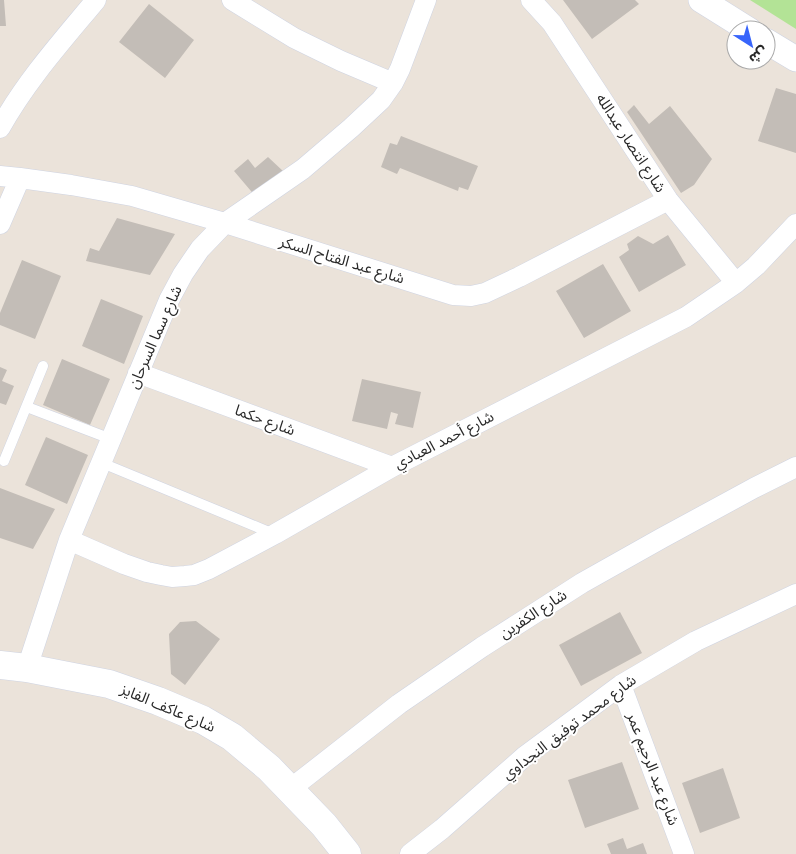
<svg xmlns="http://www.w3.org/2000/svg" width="796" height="854" font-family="'Varela Round','Noto Sans Arabic',sans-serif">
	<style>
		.green { fill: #b3e396 }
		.building { fill: #c3bdb7 }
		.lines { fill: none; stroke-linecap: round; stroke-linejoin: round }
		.service-casing { stroke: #cfd4e2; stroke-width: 11 }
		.minor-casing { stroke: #cfd4e2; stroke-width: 21 }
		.tertiary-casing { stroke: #cfd4e2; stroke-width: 26 }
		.secondary-casing { stroke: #cfd4e2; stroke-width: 29 }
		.service { stroke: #fff; stroke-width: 10 }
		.minor { stroke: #fff; stroke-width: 20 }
		.tertiary { stroke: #fff; stroke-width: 25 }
		.secondary { stroke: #fff; stroke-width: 28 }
		.labels { text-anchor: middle; stroke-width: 4; stroke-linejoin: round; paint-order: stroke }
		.street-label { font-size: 15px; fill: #292929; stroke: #fff }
	</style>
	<rect width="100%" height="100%" fill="#ebe3da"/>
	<!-- green -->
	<path class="green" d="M750 0H796V29Z"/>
	<!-- building -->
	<path class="building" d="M0 0H4L6 26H0Z
		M563 0H635L639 4 592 39Z
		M149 4 194 40 165 78 119 42Z
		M776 88 796 94V153L758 141Z
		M634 105 649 124 670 106 712 159 694 185 681 193 627 112Z
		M401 136 478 166 468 190 459 187 458 191 400 168 397 174 381 167 390 143 397 145Z
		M268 157 284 172 256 197 234 171 248 159 255 168Z
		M117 218 175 234 150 275 86 261 90 248 99 251Z
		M668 235 686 265 639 292 619 257 629 250 627 244 638 236 653 244Z
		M22 260 61 276 35 339 0 325V313Z
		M603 264 631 311 584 338 556 291Z
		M101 299 143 316 124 364 82 346Z
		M62 359 110 379 90 425 43 405Z
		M0 367 7 370 2 381 14 386 6 405 0 403Z
		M362 379 421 392 413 428 395 424 398 414 391 412 387 429 352 421Z
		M46 437 88 455 67 504 25 485Z
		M0 488 55 509 33 549 0 538Z
		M620 612 642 653 581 686 559 645Z
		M196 621 220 639 185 685 171 674 169 634 180 622Z
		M622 762 639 809 585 828 568 780Z
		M723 768 740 818 700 833 682 783Z
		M623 838 627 849 643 843 647 854H611L607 844Z"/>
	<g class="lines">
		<defs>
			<path id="service" d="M27 407 111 439
				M4 461 43 366
				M102 463 274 534"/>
			<path id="minor" d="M232 0 294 38 341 61 393 83
				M531 0 552 23 668 200 736 283
				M0 128C26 81 62 41 96 0
				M0 176 20 178 71 185 132 196 225 223 453 295 471 296 485 293 519 277 668 200
				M0 224 20 178
				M138 373 392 467
				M69 540 124 564 147 572 161 575 172 577 185 576 194 575 209 569 275 534 392 467 686 317 736 283 756 266 796 224
				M27 668 69 540 169 300 183 274 200 249 225 223 303 169 351 128 381 100 393 83 400 69 426 0
				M621 685 684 854
				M289 790 399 704 482 647 582 583 662 538 754 488 796 467
				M410 854 442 829 525 756 621 685 696 641 796 594"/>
			<path id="tertiary" d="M701 0 749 30
				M766 41 796 59"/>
			<path id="secondary" d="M0 665 27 668 109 684 158 701 203 720 232 737 269 768 324 825 347 854"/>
		</defs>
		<!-- service casing -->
		<use href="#service" class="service-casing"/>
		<!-- minor casing -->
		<use href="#minor" class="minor-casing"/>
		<!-- tertiary casing -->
		<use href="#tertiary" class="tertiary-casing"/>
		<!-- secondary casing -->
		<use href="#secondary" class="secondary-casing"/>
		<!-- service -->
		<use href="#service" class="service"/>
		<!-- minor -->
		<use href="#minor" class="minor"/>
		<!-- tertiary -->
		<use href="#tertiary" class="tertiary"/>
		<!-- secondary -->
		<use href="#secondary" class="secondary"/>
	</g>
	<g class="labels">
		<!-- street labels -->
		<g class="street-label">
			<text transform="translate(631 143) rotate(57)" y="5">شارع انتصار عبدالله</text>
			<text transform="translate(342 260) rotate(17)" y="5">شارع عبد الفتاح السكر</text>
			<text transform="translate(155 337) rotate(-66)" y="5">شارع سما السرحان</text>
			<text transform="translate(265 420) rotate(20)" y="5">شارع حكما</text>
			<text transform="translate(444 440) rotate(-27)" y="5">شارع أحمد العبادي</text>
			<text transform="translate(533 614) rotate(-33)" y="5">شارع الكفرين</text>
			<text transform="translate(168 708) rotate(23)" y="5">شارع عاكف الفايز</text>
			<text transform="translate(569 727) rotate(-37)" y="5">شارع محمد توفيق النجداوي</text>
			<text transform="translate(653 769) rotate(69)" y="5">شارع عبد الرحيم عمر</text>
		</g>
	</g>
	<!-- north arrow -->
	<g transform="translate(751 45) rotate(144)"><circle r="24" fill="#ffffff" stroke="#a9a9a9"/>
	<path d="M0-4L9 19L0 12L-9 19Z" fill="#3865fb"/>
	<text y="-8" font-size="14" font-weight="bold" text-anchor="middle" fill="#292929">ش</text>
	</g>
</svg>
